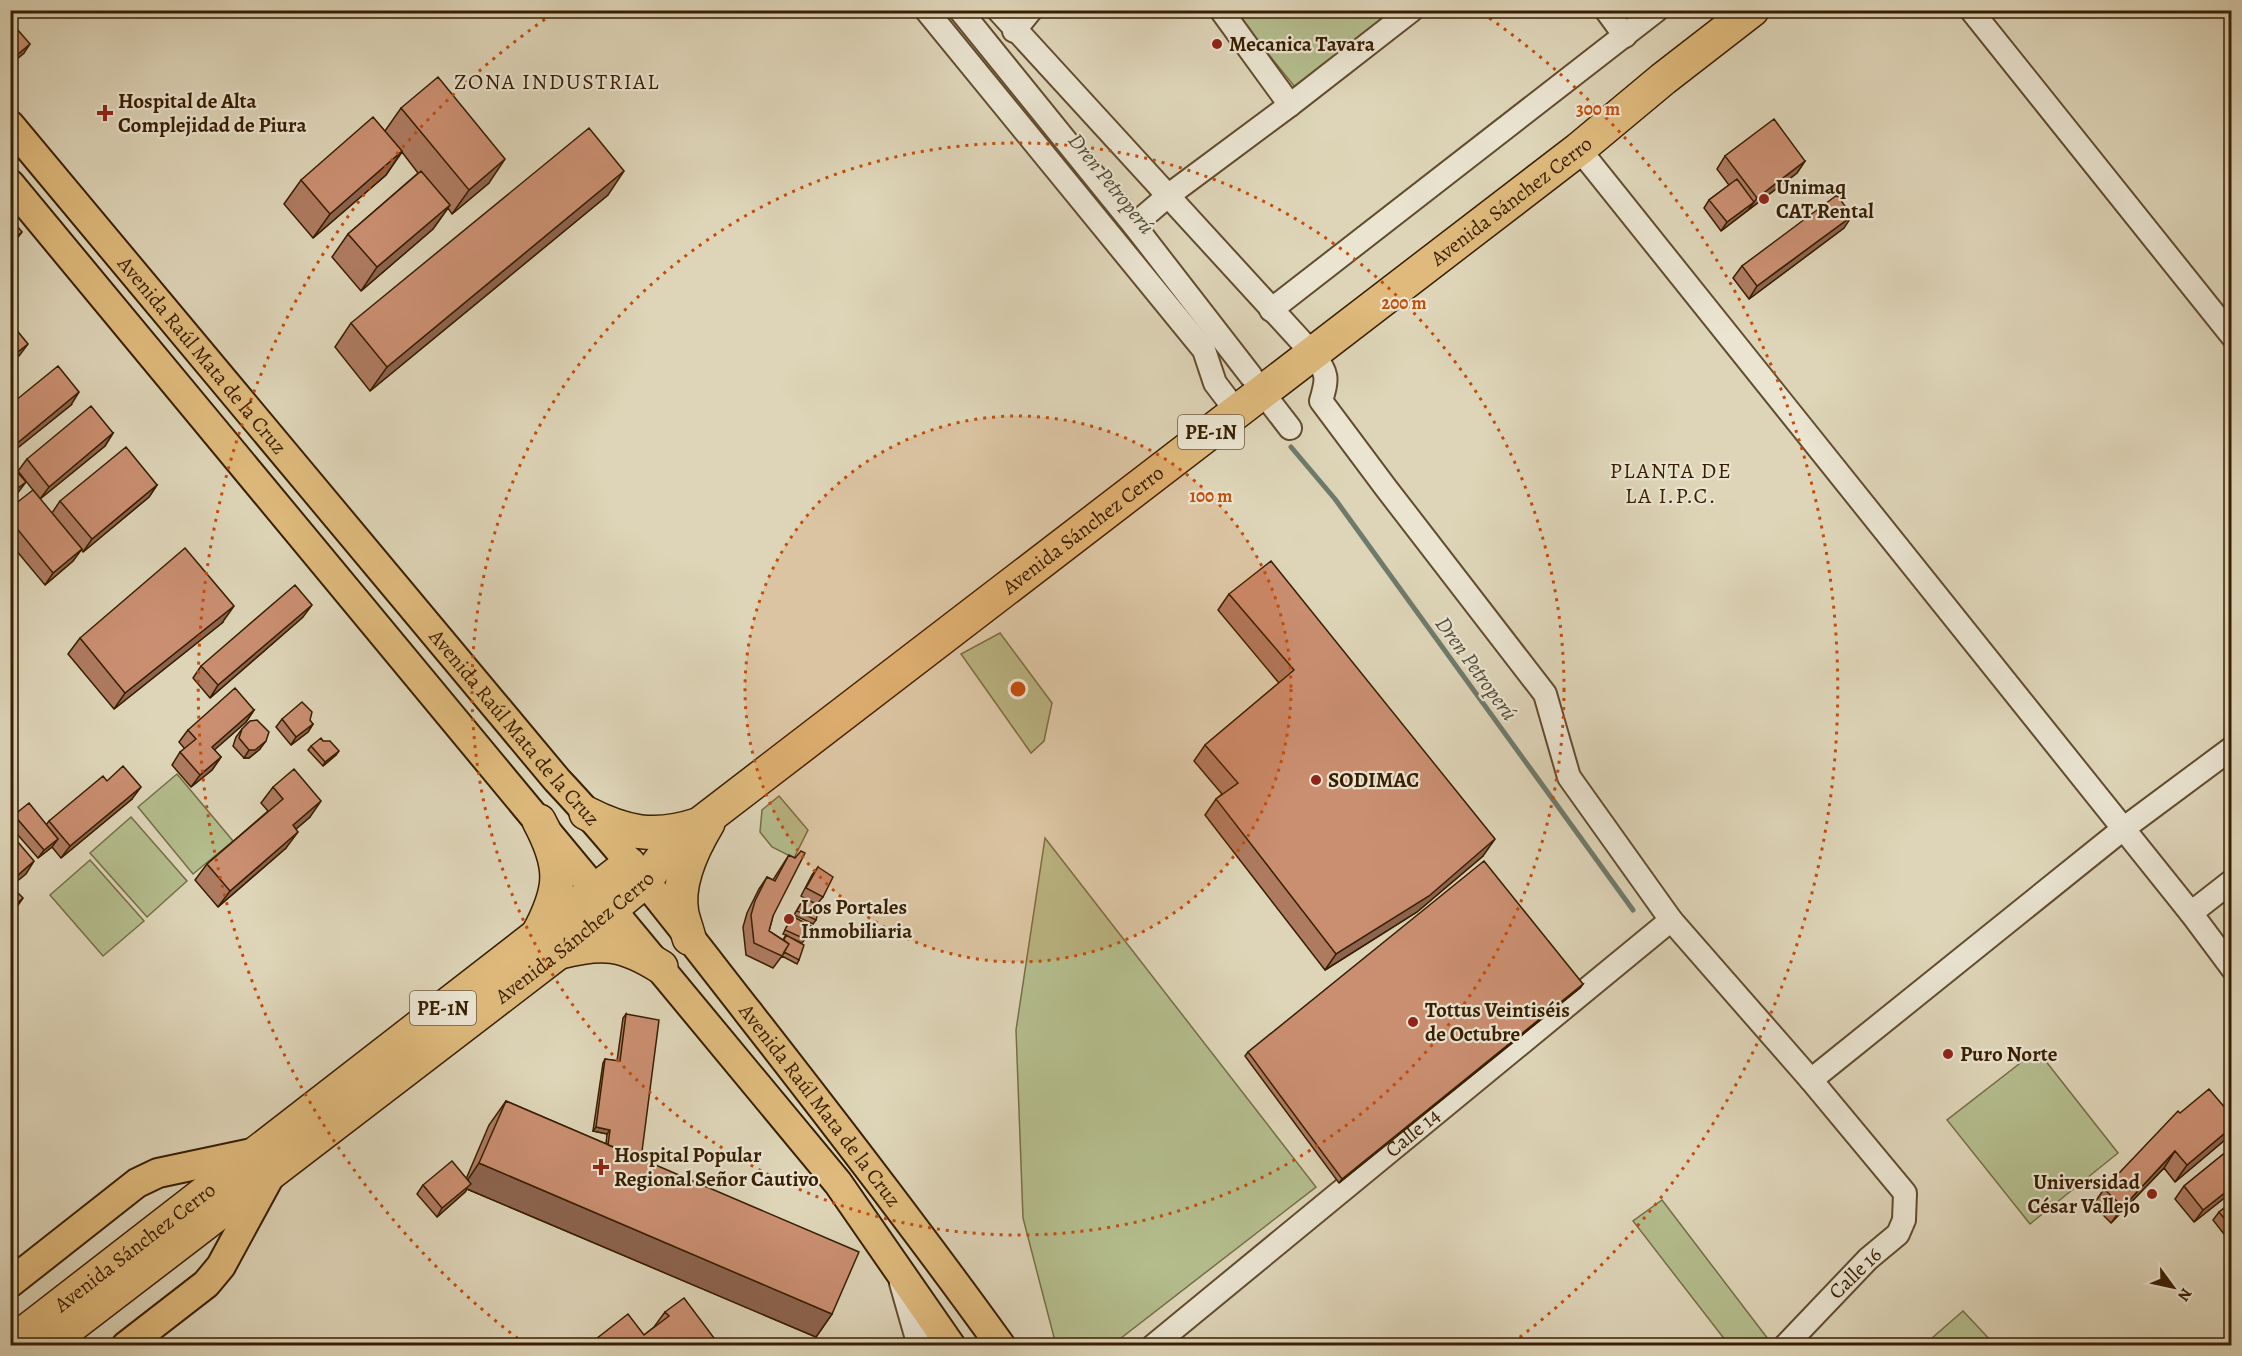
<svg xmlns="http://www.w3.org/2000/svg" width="2242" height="1356" font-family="Alegreya,serif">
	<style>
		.green { fill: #b4bd8d; stroke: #766e47; stroke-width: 1.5 }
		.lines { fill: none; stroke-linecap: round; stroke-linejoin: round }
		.stream { stroke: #6f7a6b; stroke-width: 5 }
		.minor-casing { stroke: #624c2f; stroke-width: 26 }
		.major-casing { stroke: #381e01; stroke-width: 32 }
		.highway-casing { stroke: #381e01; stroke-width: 36 }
		.minor { stroke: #eae4d1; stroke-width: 22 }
		.major { stroke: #dfba7c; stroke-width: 28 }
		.highway { stroke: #dfba7c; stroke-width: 33 }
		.wall { fill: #ae7b61; stroke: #381e01; stroke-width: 1.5 }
		.shaded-wall { fill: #8d644f; stroke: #381e01; stroke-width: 1.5 }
		.building { fill: #ca8f71; stroke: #381e01; stroke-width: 1.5 }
		.ring { fill: none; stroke: #c54d0a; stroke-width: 3; stroke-dasharray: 3 6 }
		.poi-dot { fill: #8f2418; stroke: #eae4d1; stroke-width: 2 }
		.labels { text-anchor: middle; stroke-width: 4.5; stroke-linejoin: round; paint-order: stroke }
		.shield { fill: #eae4d1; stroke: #6d593f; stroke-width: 1.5 }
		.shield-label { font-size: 20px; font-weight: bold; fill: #381e01 }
		.poi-label { font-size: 21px; font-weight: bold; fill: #381e01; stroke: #eae4d1; text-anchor: start }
		.street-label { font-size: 21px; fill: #381e01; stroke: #eae4d1 }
		.neighbourhood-label { font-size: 22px; letter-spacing: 1.5px; fill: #381e01; stroke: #eae4d1 }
		.water-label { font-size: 22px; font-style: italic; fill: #534c36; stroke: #eae4d1 }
		.centre { fill: #c54d0a; stroke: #eae4d1; stroke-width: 3 }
		.ring-label { font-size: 18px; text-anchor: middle; font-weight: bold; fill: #c54d0a; stroke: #eae4d1; stroke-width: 4.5; stroke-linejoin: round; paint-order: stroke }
	</style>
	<rect width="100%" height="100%" fill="#ded5b8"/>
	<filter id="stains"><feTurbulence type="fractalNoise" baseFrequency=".00333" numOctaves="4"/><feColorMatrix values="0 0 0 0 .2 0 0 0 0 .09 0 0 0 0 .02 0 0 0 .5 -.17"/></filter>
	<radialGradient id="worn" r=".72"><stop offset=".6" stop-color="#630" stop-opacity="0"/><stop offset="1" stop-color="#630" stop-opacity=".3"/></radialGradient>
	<!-- green -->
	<path class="green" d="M1239 10 1402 11 1299 92 1236 14Z
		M1000 633 1052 703 1044 741 1031 753 961 654Z
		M177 774 233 841 193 874 138 807Z
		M779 796 808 830 794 858 772 847 760 832 762 810Z
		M131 817 187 881 147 917 90 853Z
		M1045 838 1316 1187 1112 1345H1056L1023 1218 1016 1030Z
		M90 860 144 921 103 956 50 895Z
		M2037 1050 2118 1153 2030 1224 1947 1120Z
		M1662 1200 1768 1339 1761 1345H1729L1633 1221Z
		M1963 1311 1995 1345H1924Z"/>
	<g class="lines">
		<!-- stream -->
		<path class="stream" d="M1291 447 1335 499 1633 910"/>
		<defs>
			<g id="minor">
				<path d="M926 10 1204 350 1215 383 1237 412"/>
				<path d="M960 10 1134 225 1251 376"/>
				<path d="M998 10 1313 354C1328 374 1328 377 1321 401L1386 488 1545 694 1569 777 1671 920 1811 1080 1905 1193 1904 1220 1898 1234 1868 1259 1785 1346"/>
				<path d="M1221 10 1290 105"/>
				<path d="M1606 10 1625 36"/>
				<path d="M1971 10 2232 336"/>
				<path d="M1014 31 1031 10"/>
				<path d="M1579 149 2191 913 2232 968"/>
				<path d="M1134 225 1169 195 1290 105 1412 10"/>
				<path d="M1271 310 1657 10"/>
				<path d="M1273 406 1290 428"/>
				<path d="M2191 913 2232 881"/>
				<path d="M1811 1080 2123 829 2232 748"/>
				<path d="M901 1283 919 1346"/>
				<path id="s1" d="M1153 1346 1671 920"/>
			</g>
			<g id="major">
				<path id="s2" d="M10 125 557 780C626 853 686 933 748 1012 834 1122 919 1232 1001 1346"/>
				<path d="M10 184 838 1183 951 1346"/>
				<path d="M10 1283 137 1183 158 1173 257 1152"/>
				<path d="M126 1346 206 1284 221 1266 271 1174"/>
			</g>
			<g id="highway">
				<path d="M586 813C625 833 654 839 697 825"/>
				<path d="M538 934C563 888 563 866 539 821"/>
				<path d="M689 938C687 930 684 922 682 914 676 884 693 848 708 823"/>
				<path d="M560 952C603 941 623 943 661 967"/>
				<path id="s3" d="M10 1344 629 864"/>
				<path id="s4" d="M45 1346 559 952 645 881 668 850 701 823 1579 149 1663 79 1752 10"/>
			</g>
		</defs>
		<!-- minor casing -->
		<use href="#minor" class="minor-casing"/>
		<!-- major casing -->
		<use href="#major" class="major-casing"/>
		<!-- highway casing -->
		<use href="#highway" class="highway-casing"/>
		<!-- minor -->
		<use href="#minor" class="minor"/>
		<!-- major -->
		<use href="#major" class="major"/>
		<!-- highway -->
		<use href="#highway" class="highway"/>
	</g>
	<!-- wall -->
	<path class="wall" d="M10 21 24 53 12 63 10 62Z
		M401 108 489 183 452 214 448 208 433 229 361 291 332 257 348 234 418 173 402 152 386 175 313 238 284 204 301 180 385 131Z
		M1725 156 1805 161 1797 173 1721 231 1704 208 1709 200 1729 185 1717 169Z
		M608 195 370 391 335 347 351 323Z
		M1844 228 1749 299 1733 278 1742 266Z
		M10 405H71L10 454Z
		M113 433 105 446 40 499 18 471 27 459Z
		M157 485 149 497 83 552 81 549 73 561 45 585 10 543V508L52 513 60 501Z
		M1229 594 1483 856 1417 912 1325 970 1205 815 1216 799 1222 794 1194 761 1205 745 1279 683 1218 610Z
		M303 617 210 698 193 678 201 666Z
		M222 623 114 709 68 654 80 638Z
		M254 710 246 722 214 750 221 757 212 770 191 787 172 765 180 752 185 749 179 742 188 730Z
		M282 719 313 724 308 732 291 745 276 727Z
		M242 729 260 749 249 758H244L233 746 236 737Z
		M323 741 336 755 323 766 308 750 311 746Z
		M107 781 132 799 61 858 52 847 38 858 10 826V821L14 815 46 825 49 821Z
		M273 787 310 817 296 829 286 848 218 907 195 880 207 864 268 811 261 803Z
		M789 855 769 931 783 940 786 935 783 934 792 916 805 939 802 943 789 937 799 960 797 964 782 956 773 968 746 955 743 927 747 913 759 889 767 877 773 880Z
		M818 867 823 897 817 904 816 920 813 924 794 915 804 898 801 896 812 875Z
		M1583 984 1580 988 1339 1183 1245 1056 1248 1052Z
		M626 1014 641 1159 832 1314 816 1337 467 1189 465 1192 437 1217 417 1194 423 1185 466 1179 489 1125 506 1101 606 1144 607 1134 593 1131 603 1063 605 1059 617 1061 623 1018Z
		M2180 1113 2232 1116V1130L2226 1139 2175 1182 2164 1168 2111 1223 2093 1205 2104 1189Z
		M2232 1147V1192L2194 1222 2175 1199 2184 1186Z
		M2232 1202V1234L2227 1238 2213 1220 2219 1212Z
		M665 1312 720 1346 644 1335 654 1327Z"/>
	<!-- shaded-wall -->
	<path class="shaded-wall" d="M30 44 24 53 12 63 17 55Z
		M402 151 386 175 313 238 330 214Z
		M505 159 489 183 452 214 469 190Z
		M1805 161 1797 173 1748 210 1757 198Z
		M624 171 608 195 370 391 387 367Z
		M1754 202 1748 210 1721 231 1727 222Z
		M450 205 433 229 361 291 377 267Z
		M1852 216 1844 228 1749 299 1757 286Z
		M22 232 13 244 10 246V241Z
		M28 344 19 356 10 363V358Z
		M79 392 71 405 10 454V452L15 445Z
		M113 433 105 446 40 499 49 487Z
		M26 482 17 494 10 499V494Z
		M157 485 149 497 83 552 92 539Z
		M82 549 73 561 45 585 53 573Z
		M312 605 303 617 210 698 218 685Z
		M234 606 222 623 114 709 125 693Z
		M254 710 246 722 203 760 212 747Z
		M313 724 308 732 291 745 296 737Z
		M266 741 260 749 249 758H244L249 750Z
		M339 751 336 755 323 766 325 762Z
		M221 757 212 770 191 787 200 775Z
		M141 787 132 799 61 858 70 846Z
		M321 801 310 817 281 842 293 825Z
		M298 832 286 848 218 907 230 891Z
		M58 839 52 847 38 858 44 850Z
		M1495 839 1483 856 1417 912 1325 970 1336 954Z
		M34 861 26 874 10 887V882Z
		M23 898 14 911 10 914V909Z
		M1583 984 1580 988 1339 1183 1342 1179Z
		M596 1127 610 1130 607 1134 593 1131Z
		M2232 1127V1130L2226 1139 2175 1182 2187 1165Z
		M2175 1151 2164 1168 2111 1223 2123 1207Z
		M479 1163 832 1314 816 1337 467 1189 465 1192 437 1217 442 1208 463 1187Z
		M2232 1187V1192L2194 1222 2203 1210Z"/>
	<!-- building -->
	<path class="building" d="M10 21 30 44 17 55 10 47Z
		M438 77 505 159 469 190 401 108Z
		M373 117 402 151 330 214 301 180Z
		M1774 119 1805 161 1757 198 1725 156Z
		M589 128 624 171 387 367 351 323Z
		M421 171 450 205 377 267 348 234Z
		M1737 179 1754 202 1727 222 1709 200Z
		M1837 195 1852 216 1757 286 1742 266Z
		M10 218 22 232 10 241Z
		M10 322 28 344 10 358Z
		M58 366 79 392 15 445 10 440V405Z
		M91 406 113 433 49 487 27 459Z
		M126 447 157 485 92 539 60 501Z
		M10 464 26 482 10 494Z
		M33 490 82 549 53 573 10 520V508Z
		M185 548 234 606 125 693 80 638Z
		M1271 561 1495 839 1429 896 1336 954 1216 799 1238 783 1205 745 1294 670 1229 594Z
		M295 585 312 605 218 685 201 666Z
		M235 688 254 710 212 747 221 757 200 775 180 752 196 739 188 730Z
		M302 702 312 712 310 720 313 724 296 737 282 719Z
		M257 720 269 732 266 741 255 750H249L239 738 242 729 250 721Z
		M321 738 323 741H330L339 751 325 762 311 746Z
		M123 766 141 787 70 846 49 821 103 776 107 781Z
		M294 769 321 801 293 825 298 832 230 891 207 864 283 799 273 787Z
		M29 803 58 839 44 850 14 815Z
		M17 841 34 861 10 882V847Z
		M801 851 805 853 773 916 769 931 789 944 782 956 754 943 751 915 755 901 767 877 775 881 789 855 795 858Z
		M1484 861 1583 984 1342 1179 1248 1052Z
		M818 867 833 877 823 897 806 888Z
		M10 885 23 898 10 909Z
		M804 898 820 906 816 920 797 911Z
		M792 916 811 926 805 939 785 930Z
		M786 935 804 945 799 960 784 952 789 944 784 940Z
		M626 1014 659 1020 641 1159 608 1145 610 1130 596 1127 605 1059 620 1061Z
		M2209 1089 2232 1116V1127L2187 1165 2175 1151 2123 1207 2104 1189 2178 1111 2180 1113Z
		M506 1101 859 1252 832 1314 479 1163Z
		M2232 1147V1187L2203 1210 2184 1186Z
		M452 1161 471 1184 442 1208 423 1185Z
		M2232 1202V1228L2219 1212Z
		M684 1298 720 1346H587L628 1314 644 1335 669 1316 665 1312Z"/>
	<!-- distance rings -->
	<circle cx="1018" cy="689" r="273" fill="#c54d0a" fill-opacity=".12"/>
	<g class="ring">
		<circle cx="1018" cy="689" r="273"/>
		<circle cx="1018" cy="689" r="546"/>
		<path d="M525 1344A820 820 0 0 1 554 13M1482 13A820 820 0 0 1 1511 1344"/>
	</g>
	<!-- markers -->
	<g class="poi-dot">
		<circle cx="1217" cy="44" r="6"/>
		<path d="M102 104h6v6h6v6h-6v6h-6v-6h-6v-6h6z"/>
		<circle cx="1764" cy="199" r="6"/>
		<circle cx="1316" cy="780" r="6"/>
		<circle cx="789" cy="919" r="6"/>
		<circle cx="1413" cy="1022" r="6"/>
		<circle cx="1948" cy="1054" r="6"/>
		<path d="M598 1158h6v6h6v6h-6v6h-6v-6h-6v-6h6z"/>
		<circle cx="2152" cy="1194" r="6"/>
	</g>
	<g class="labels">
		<!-- shield labels -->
		<g class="shield">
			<rect x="1178" y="415" width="66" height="34" rx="4.5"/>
			<rect x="410" y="991" width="66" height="34" rx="4.5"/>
		</g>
		<g class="shield-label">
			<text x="1211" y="439">PE-1N</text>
			<text x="443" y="1015">PE-1N</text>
		</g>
		<!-- poi labels -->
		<g class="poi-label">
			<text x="1229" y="51">Mecanica Tavara</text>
			<text x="118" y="108">Hospital de Alta<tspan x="118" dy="24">Complejidad de Piura</tspan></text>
			<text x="1776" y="194">Unimaq<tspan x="1776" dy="24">CAT Rental</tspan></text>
			<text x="1328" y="787">SODIMAC</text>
			<text x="801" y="914">Los Portales<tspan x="801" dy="24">Inmobiliaria</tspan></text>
			<text x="1425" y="1017">Tottus Veintiséis<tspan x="1425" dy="24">de Octubre</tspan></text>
			<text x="1960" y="1061">Puro Norte</text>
			<text x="614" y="1162">Hospital Popular<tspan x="614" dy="24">Regional Señor Cautivo</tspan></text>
			<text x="2140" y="1189" text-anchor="end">Universidad<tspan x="2140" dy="24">César Vallejo</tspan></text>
		</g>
		<!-- street labels -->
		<g class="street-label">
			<text dy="7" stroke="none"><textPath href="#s4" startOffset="1862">Avenida Sánchez Cerro</textPath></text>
			<text dy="7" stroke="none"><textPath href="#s2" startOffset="300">Avenida Raúl Mata de la Cruz</textPath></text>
			<text dy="7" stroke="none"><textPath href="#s4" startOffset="1322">Avenida Sánchez Cerro</textPath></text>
			<text dy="7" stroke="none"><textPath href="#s2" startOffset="786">Avenida Raúl Mata de la Cruz</textPath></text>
			<text dy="7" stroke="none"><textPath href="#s4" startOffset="669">Avenida Sánchez Cerro</textPath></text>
			<text dy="7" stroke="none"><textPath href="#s2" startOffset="1272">Avenida Raúl Mata de la Cruz</textPath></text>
			<text dy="7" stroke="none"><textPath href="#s1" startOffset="336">Calle 14</textPath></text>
			<text dy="7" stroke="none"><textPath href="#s3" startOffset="158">Avenida Sánchez Cerro</textPath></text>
			<text transform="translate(1855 1273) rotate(-44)" y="7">Calle 16</text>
		</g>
		<!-- neighbourhood labels -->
		<g class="neighbourhood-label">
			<text x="557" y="89">ZONA INDUSTRIAL</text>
			<text x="1671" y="478">PLANTA DE<tspan x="1671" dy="25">LA I.P.C.</tspan></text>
		</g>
		<!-- water labels -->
		<g class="water-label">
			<text transform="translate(1112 183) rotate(51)" y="8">Dren Petroperú</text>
			<text transform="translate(1477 668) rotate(54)" y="8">Dren Petroperú</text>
		</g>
	</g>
	<circle cx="1018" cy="689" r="9" class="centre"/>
	<g class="ring-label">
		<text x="1598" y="115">300 m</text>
		<text x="1404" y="309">200 m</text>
		<text x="1211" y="502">100 m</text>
	</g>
	<!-- margin -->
	<rect width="2242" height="1356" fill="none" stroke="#ded5b8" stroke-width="36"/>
	<rect x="12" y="12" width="2218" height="1332" fill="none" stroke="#381e01" stroke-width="3"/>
	<rect x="18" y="18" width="2206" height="1320" fill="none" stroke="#381e01" stroke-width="1.5"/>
	<!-- north arrow -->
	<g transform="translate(2173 1287) rotate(123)" stroke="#eae4d1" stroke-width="4.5" paint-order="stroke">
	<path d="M0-4.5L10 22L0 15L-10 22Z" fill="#381e01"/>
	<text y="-9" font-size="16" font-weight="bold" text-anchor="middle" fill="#381e01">N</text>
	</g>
	<rect width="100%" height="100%" filter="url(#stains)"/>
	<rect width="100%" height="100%" fill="url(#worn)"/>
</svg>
